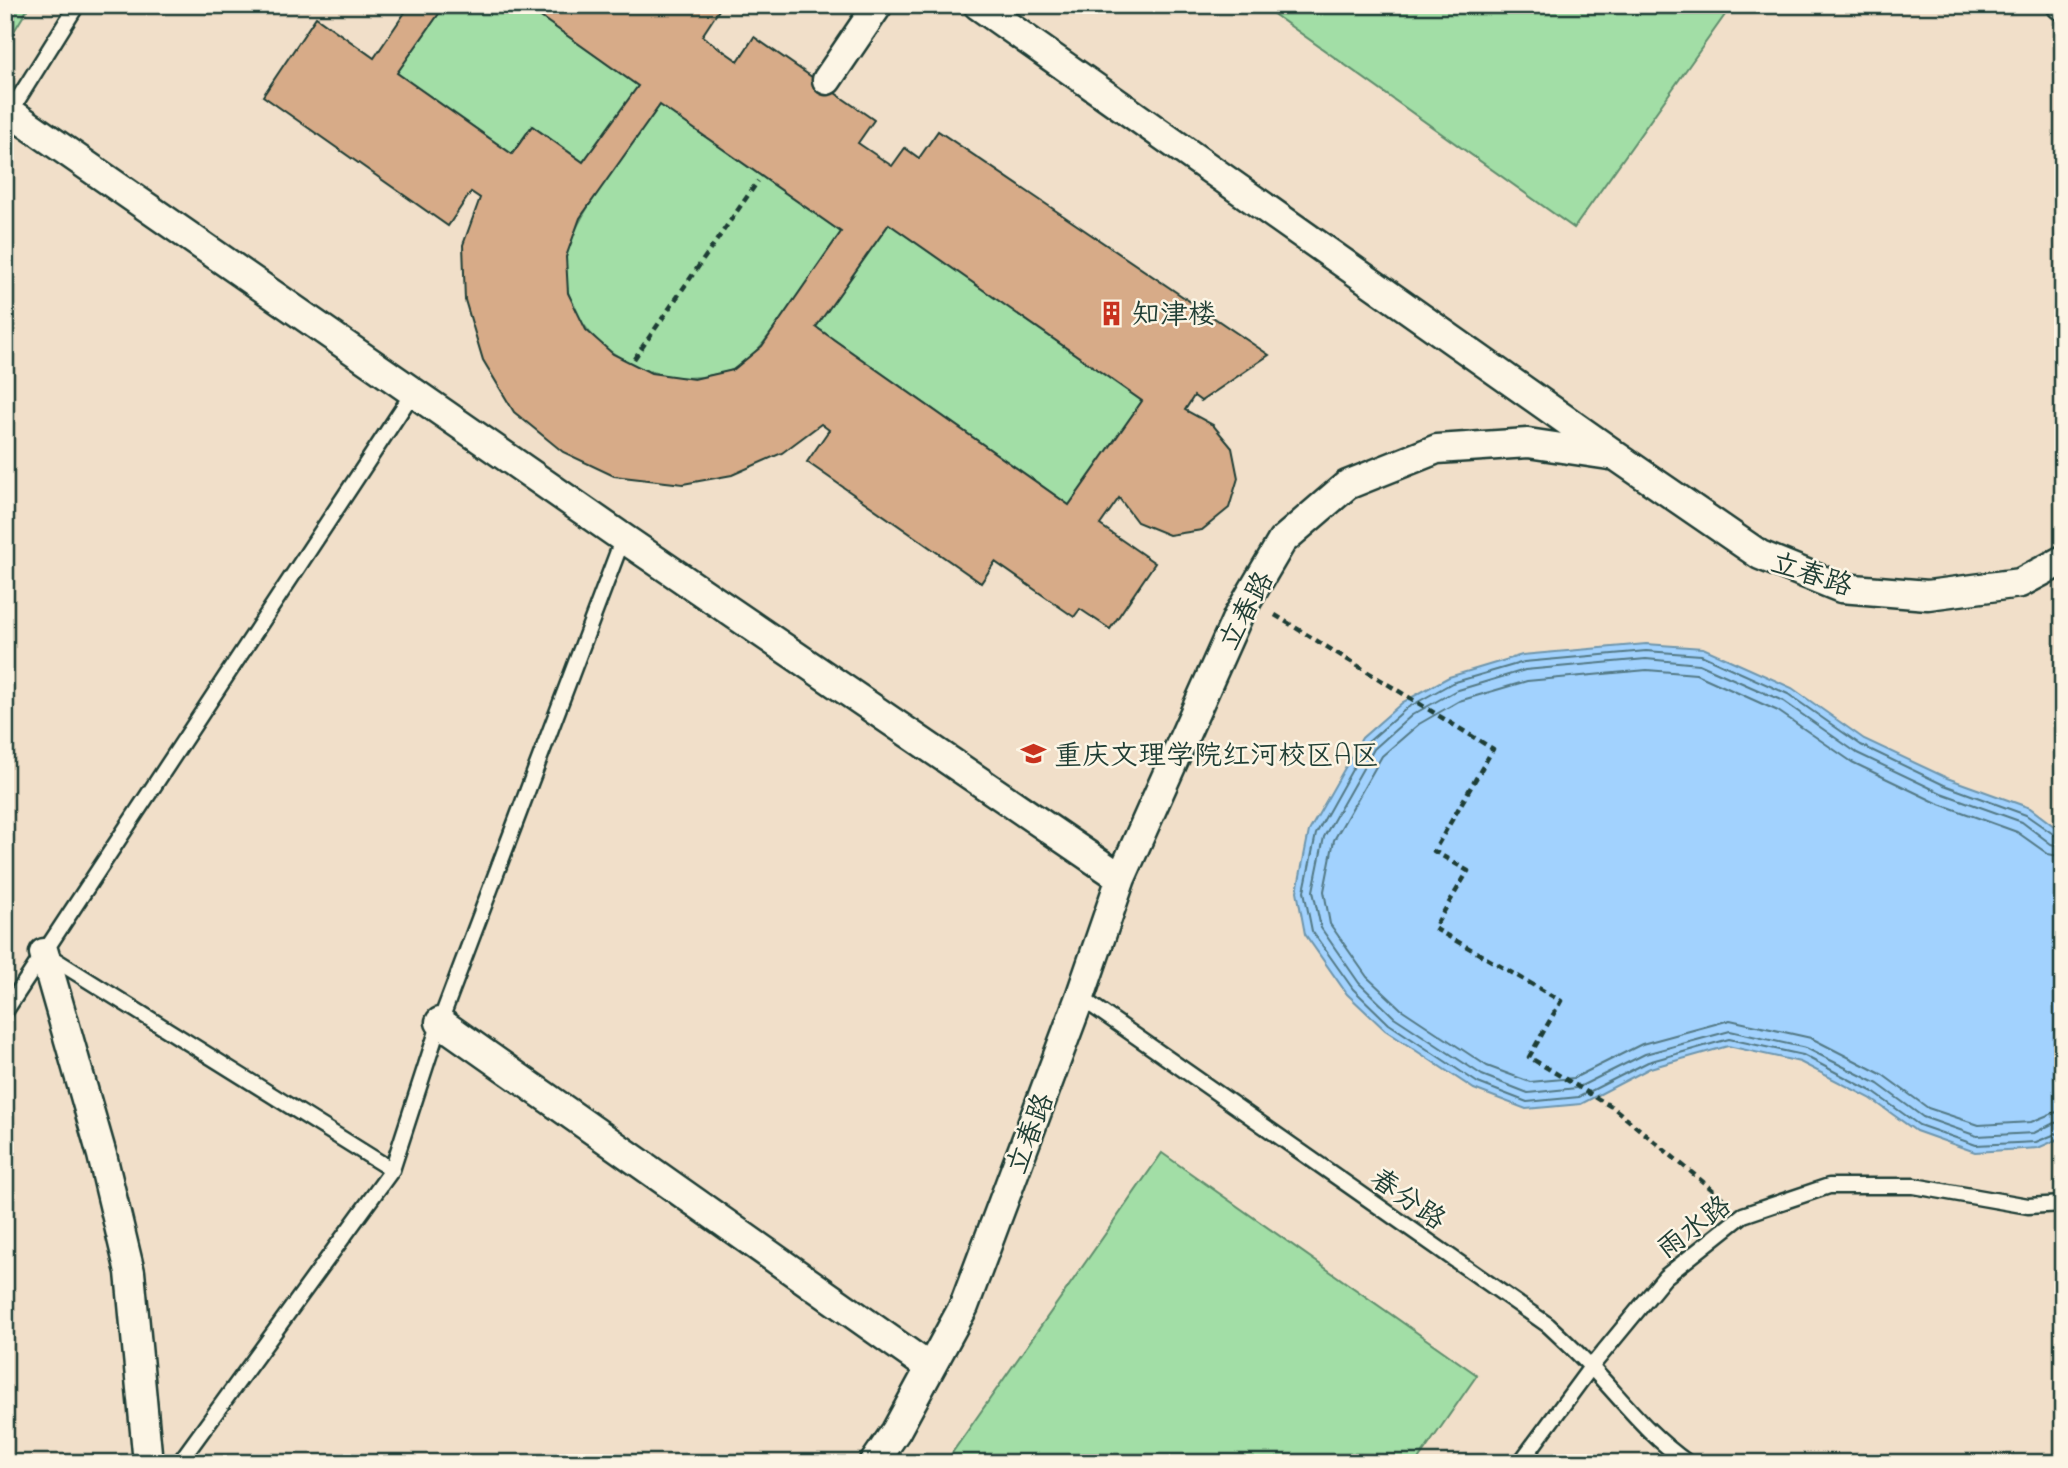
<svg xmlns="http://www.w3.org/2000/svg" width="2068" height="1468" font-family="'Indie Flower','LXGW WenKai TC',sans-serif">
	<style>
		.built { fill: #f1dfc9 }
		.green { fill: #a2dea6; stroke: #608e6d; stroke-width: 2 }
		.water { fill: #a2d2fe; stroke: #6e96ad; stroke-width: 2 }
		.lines { fill: none; stroke-linecap: round; stroke-linejoin: round }
		.shore { stroke: #537985; stroke-width: 2 }
		.building { fill: #d7ab88; stroke: #1f3d34; stroke-width: 2; fill-rule: evenodd }
		.service-casing { stroke: #1f3d34; stroke-width: 19 }
		.minor-casing { stroke: #1f3d34; stroke-width: 33 }
		.path { stroke: #1f3d34; stroke-width: 4.5; stroke-dasharray: 7 5; stroke-linecap: butt }
		.service { stroke: #fcf5e5; stroke-width: 14 }
		.minor { stroke: #fcf5e5; stroke-width: 28 }
		.labels { text-anchor: middle; stroke-width: 5; stroke-linejoin: round; paint-order: stroke }
		.poi-label { font-size: 28px; fill: #1f3d34; stroke: #fcf5e5; text-anchor: start }
		.street-label { font-size: 28px; fill: #1f3d34; stroke: #fcf5e5 }
	</style>
	<rect width="100%" height="100%" fill="#fcf5e5"/>
	<filter id="ink" filterUnits="userSpaceOnUse"><feTurbulence type="fractalNoise" baseFrequency=".0143" numOctaves="2"/><feDisplacementMap in="SourceGraphic" scale="14" xChannelSelector="R" yChannelSelector="G"/><feConvolveMatrix kernelMatrix="1 2 1 2 8 2 1 2 1" color-interpolation-filters="sRGB"/></filter>
	<g filter="url(#ink)">
		<!-- built -->
		<path class="built" d="M30 5H2063V1463H5V46Z"/>
		<!-- green -->
		<path class="green" d="M5 5H30L5 46Z
			M445 5H524L638 86 583 162 532 126 512 154 397 73Z
			M1261 5H1732L1574 228Z
			M660 105 841 232C825 255 809 278 793 302 776 325 760 354 734 369 728 373 720 373 713 375 645 391 556 335 566 258 571 218 635 140 660 105Z
			M889 224 1142 401 1069 505 816 327Z
			M1162 1153 1477 1375 1416 1463H945Z"/>
		<!-- water -->
		<path class="water" d="M1646 644 1703 648 1792 688 1864 739 1947 778 2030 808 2063 833V1137L2038 1148 1975 1152 1916 1131 1870 1098 1800 1062 1728 1046 1650 1068 1581 1104 1526 1109 1474 1089 1385 1030 1347 994 1305 934 1297 891 1309 831 1362 738 1403 702 1449 677 1522 655Z"/>
		<g class="lines">
			<!-- shore -->
			<path class="shore" d="M2063 838 2056 836 2026 815 1944 785 1861 745 1788 694 1701 655 1646 651 1524 662 1452 683 1407 708 1367 743 1316 834 1304 891 1312 931 1353 989 1389 1024 1478 1083 1527 1102 1579 1097 1648 1062 1729 1039 1803 1055 1873 1092 1919 1125 1976 1145 2036 1142 2063 1131
				M2063 847 2051 844 2022 822 1941 793 1857 753 1783 701 1699 664 1646 659 1525 670 1455 691 1412 715 1374 749 1324 837 1313 891 1321 928 1359 983 1394 1017 1482 1075 1528 1093 1577 1088 1645 1054 1730 1031 1806 1048 1878 1084 1923 1117 1977 1136 2034 1133 2054 1123 2063 1122
				M2063 857 2048 854 2017 832 1937 803 1852 762 1778 711 1696 674 1647 670 1527 681 1459 701 1419 724 1382 756 1334 840 1324 891 1330 924 1367 977 1401 1009 1487 1066 1530 1082 1574 1078 1642 1044 1730 1020 1811 1038 1883 1075 1928 1108 1979 1125 2031 1122 2053 1113 2063 1111"/>
		</g>
		<!-- building -->
		<path class="building" d="M410 5H445L397 73 512 154 532 126 583 162 638 86 524 5H713L719 10 702 36 738 61 754 37 874 120 858 143 892 166 905 148 919 158 938 131 1269 355 1201 401 1194 396 1185 410 1213 425 1232 448 1238 478 1229 508 1202 530 1169 535 1137 522 1119 498 1100 525 1155 563 1110 629 1080 609 1074 617 995 562 981 583 807 462 829 430 821 424 782 453 732 475 683 484 614 476 563 452 514 412 483 360 465 300 463 245 480 198 471 192 448 226 263 96 316 17 374 58ZM660 105 841 232 762 346 733 370 694 379 651 373 613 354 586 330 568 293 566 257 580 218ZM889 224 1142 401 1069 505 816 327Z"/>
		<g class="lines">
			<defs>
				<path id="service" d="M10 112 77 5
					M46 954 392 1170
					M1080 997 1548 1325C1563 1339 1578 1353 1591 1367 1624 1402 1648 1435 1688 1463
					M5 1012 414 391
					M179 1463 392 1170 440 1022 623 538
					M1520 1463 1591 1367 1665 1277 1743 1215 1829 1186H1914L2028 1206 2063 1204"/>
				<path id="minor" d="M978 5 1611 452
					M2061 5 2063 6
					M827 80 878 5
					M10 112 623 538 1121 878
					M44 953 102 1155 130 1272 148 1463
					M440 1022 930 1368
					M874 1463 896 1431 964 1306 1080 997 1121 878 1238 616 1282 541 1347 485 1437 449 1528 443 1616 456 1760 555 1841 588 1928 595 2020 583 2063 560"/>
			</defs>
			<!-- service casing -->
			<use href="#service" class="service-casing"/>
			<!-- minor casing -->
			<use href="#minor" class="minor-casing"/>
			<!-- path -->
			<path class="path" d="M634 359 758 181
				M1275 615 1493 749 1434 851 1468 871 1434 928 1561 1001 1529 1057 1615 1109 1726 1201"/>
			<!-- service -->
			<use href="#service" class="service"/>
			<!-- minor -->
			<use href="#minor" class="minor"/>
		</g>
	</g>
	<!-- icons -->
	<defs>
		<symbol id="building-bare" viewBox="-9 -9 18 18"><path d="M-4-6H4V6H1V3H-1V6H-4ZM-2.5-4.3h1.7v1.8h-1.7ZM.8-4.3h1.7v1.8H.8ZM-2.5-1h1.7V.8h-1.7ZM.8-1h1.7V.8H.8Z" fill="#c8321e" stroke="#fcf5e5" stroke-width="2.5" paint-order="stroke"/></symbol>
		<symbol id="university-bare" viewBox="-9 -9 18 18"><path d="M0-5L7-2L0 1L-7-2ZM-4 1L0 2.5L4 1V4Q0 6-4 4Z" fill="#c8321e" stroke="#fcf5e5" stroke-width="2.5" paint-order="stroke"/></symbol>
	</defs>
	<g fill-rule="evenodd">
		<use href="#building-bare" x="1094" y="296" width="35" height="35"/>
		<use href="#university-bare" x="1016" y="736" width="35" height="35"/>
	</g>
	<g class="labels">
		<!-- poi labels -->
		<g class="poi-label">
			<text x="1132" y="323">知津楼</text>
			<text x="1054" y="764">重庆文理学院红河校区A区</text>
		</g>
		<!-- street labels -->
		<g class="street-label">
			<text transform="translate(1812 573) rotate(18)" y="10">立春路</text>
			<text transform="translate(1245 610) rotate(-62)" y="10">立春路</text>
			<text transform="translate(1029 1133) rotate(-69)" y="10">立春路</text>
			<text transform="translate(1409 1198) rotate(35)" y="10">春分路</text>
			<text transform="translate(1693 1226) rotate(-37)" y="10">雨水路</text>
		</g>
	</g>
	<!-- margin -->
	<rect width="2068" height="1468" fill="none" stroke="#fcf5e5" stroke-width="28"/>
	<rect x="14" y="14" width="2040" height="1440" fill="none" stroke="#1f3d34" stroke-width="2.5" filter="url(#ink)"/>
</svg>
